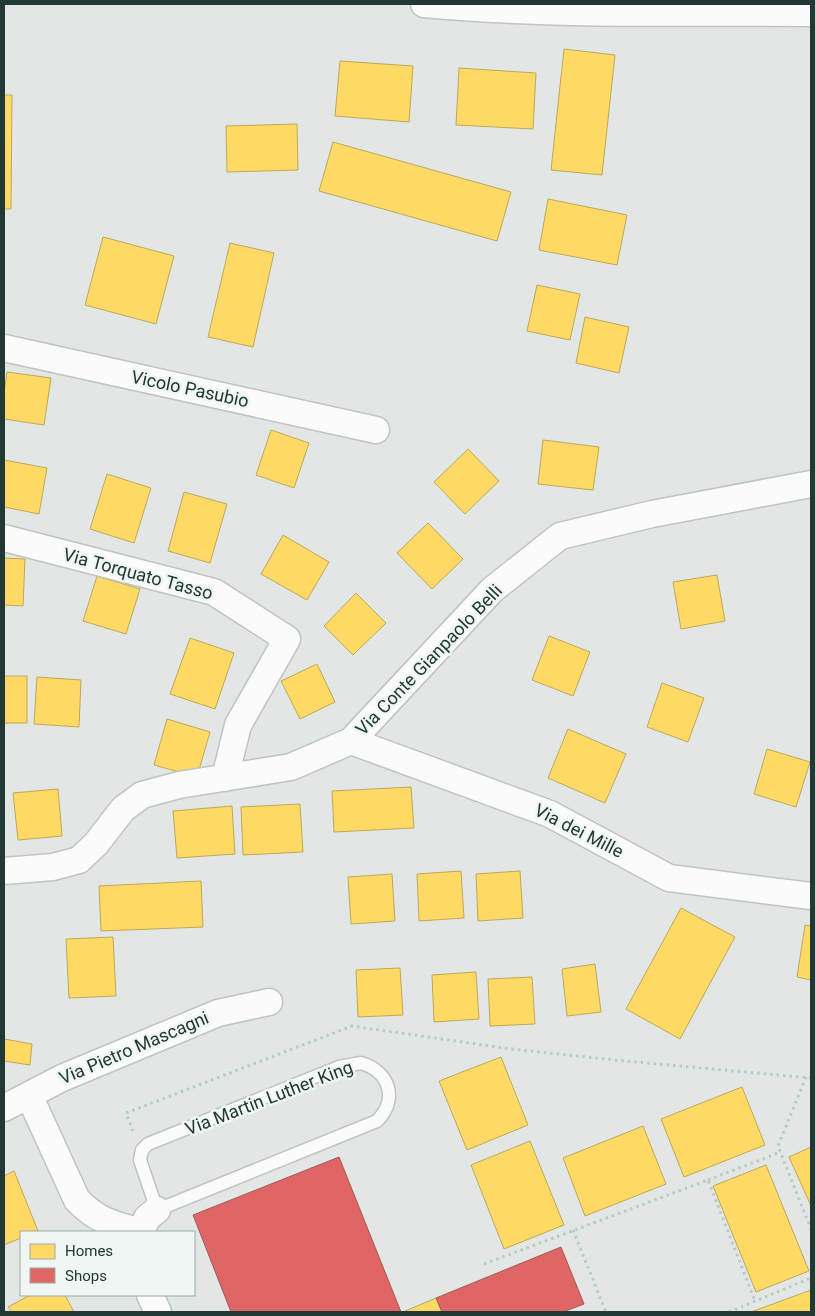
<svg xmlns="http://www.w3.org/2000/svg" width="815" height="1316" font-family="Roboto,sans-serif">
	<style>
		.homes { fill: #ffd966; stroke: #bda957 }
		.shops { fill: #e06666; stroke: #a75857 }
		.lines { fill: none; stroke-linecap: round; stroke-linejoin: round }
		.lane-casing { stroke: #bfc4c2; stroke-width: 15 }
		.street-casing { stroke: #bfc4c2; stroke-width: 29 }
		.path { stroke: #bfc7c6; stroke-width: 3; stroke-dasharray: 2.5 4; stroke-linecap: butt }
		.lane { stroke: #fbfbfb; stroke-width: 12 }
		.street { stroke: #fbfbfb; stroke-width: 26 }
		.labels { text-anchor: middle; stroke-width: 5; stroke-linejoin: round; paint-order: stroke }
		.street-label { font-size: 18px; fill: #223834; stroke: #f0f6f4 }
	</style>
	<rect width="100%" height="100%" fill="#e2e7e5"/>
	<!-- homes -->
	<path class="homes" d="M564 49 615 55 602 175 551 170Z
		M340 61 413 66 409 122 335 116Z
		M459 68 536 73 533 129 456 125Z
		M4 95H12L11 209H4Z
		M297 124 298 170 227 172 226 126Z
		M333 142 511 192 497 241 319 191Z
		M548 199 627 215 617 265 539 250Z
		M103 237 174 256 156 324 85 305Z
		M230 243 274 253 253 347 208 337Z
		M537 285 580 294 570 340 527 331Z
		M585 317 629 327 619 373 576 363Z
		M7 372 51 378 44 425 4 419V393Z
		M271 430 309 443 294 488 256 475Z
		M543 440 599 447 593 490 538 484Z
		M468 449 499 481 465 514 434 482Z
		M4 460 47 468 39 514 4 507Z
		M107 474 151 488 134 543 90 529Z
		M184 492 227 504 210 563 168 551Z
		M428 523 463 559 432 589 397 553Z
		M283 535 329 562 307 600 261 574Z
		M4 558 25 559 23 606 4 605Z
		M717 575 725 621 681 629 673 582Z
		M97 576 140 589 126 634 83 621Z
		M356 593 386 623 353 655 324 626Z
		M549 636 590 652 573 696 532 680Z
		M190 638 234 653 215 709 170 694Z
		M317 664 335 702 300 719 281 681Z
		M4 676H27V723H4Z
		M37 677 81 680 79 727 34 724Z
		M662 683 704 698 688 742 647 727Z
		M167 719 210 732 197 777 154 765Z
		M568 729 626 754 605 803 548 778Z
		M767 749 810 762 796 807 754 794Z
		M411 787 414 828 334 832 332 791Z
		M58 789 62 836 18 840 13 793Z
		M300 804 303 852 243 855 241 807Z
		M232 806 235 854 177 858 173 811Z
		M461 871 464 918 419 921 417 874Z
		M520 871 523 918 478 921 476 874Z
		M392 874 395 921 351 924 348 877Z
		M201 881 203 927 101 931 99 886Z
		M681 908 735 937 680 1039 626 1009Z
		M805 925 811 926V980L797 977Z
		M113 937 116 996 69 998 66 939Z
		M595 964 601 1012 567 1016 562 969Z
		M400 968 403 1015 358 1017 356 970Z
		M476 972 479 1019 434 1022 432 975Z
		M532 977 535 1024 490 1026 488 979Z
		M4 1039 32 1044 30 1065 4 1061Z
		M501 1057 528 1125 467 1150 439 1081Z
		M742 1087 765 1145 684 1177 661 1119Z
		M643 1126 666 1184 585 1216 563 1158Z
		M530 1141 564 1225 504 1249 471 1165Z
		M811 1147V1206L789 1157Z
		M766 1165 809 1271 756 1292 713 1186Z
		M14 1171 38 1231 21 1232V1238L4 1245V1176Z
		M811 1290V1312H751Z
		M30 1295H65L74 1312H12L8 1307Z
		M436 1298 442 1312H403Z"/>
	<!-- shops -->
	<path class="shops" d="M339 1157 401 1312H231L193 1215Z
		M561 1247 584 1304 563 1312H442L436 1298Z"/>
	<g class="lines">
		<defs>
			<path id="lane" d="M361 1063C389 1071 399 1099 377 1121L157 1210 140 1160 142 1150 148 1144 339 1067Z"/>
			<path id="street" d="M424 4C553 16 682 12 811 13
				M4 348 376 430
				M4 538 214 592 287 639 238 725 225 778
				M351 741 550 814 669 878 811 896
				M4 871 53 867 79 860 96 844 123 809 142 795 179 785 291 767 351 741 492 590 560 536 652 514 811 484
				M29 1095 77 1200C99 1222 111 1223 140 1232
				M4 1108 62 1078 218 1013 269 1002
				M141 1232 147 1218 157 1210
				M150 1295 158 1312"/>
		</defs>
		<!-- lane casing -->
		<use href="#lane" class="lane-casing"/>
		<!-- street casing -->
		<use href="#street" class="street-casing"/>
		<!-- path -->
		<path class="path" d="M806 1077 778 1146 811 1229
			M133 1131 126 1113 352 1026 511 1049 615 1060 811 1078
			M708 1180 781 1152
			M573 1230 606 1312
			M484 1264 708 1180 755 1301
			M729 1312 811 1278"/>
		<!-- lane -->
		<use href="#lane" class="lane"/>
		<!-- street -->
		<use href="#street" class="street"/>
	</g>
	<g class="labels">
		<!-- street labels -->
		<g class="street-label">
			<text transform="translate(190 389) rotate(12)" y="6">Vicolo Pasubio</text>
			<text transform="translate(138 574) rotate(15)" y="6">Via Torquato Tasso</text>
			<text transform="translate(429 660) rotate(-46)" y="6">Via Conte Gianpaolo Belli</text>
			<text transform="translate(579 831) rotate(27)" y="6">Via dei Mille</text>
			<text transform="translate(134 1048) rotate(-23)" y="6">Via Pietro Mascagni</text>
			<text transform="translate(269 1098) rotate(-21)" y="6">Via Martin Luther King</text>
		</g>
	</g>
	<!-- border -->
	<rect width="815" height="1316" fill="none" stroke="#223834" stroke-width="10"/>
	<!-- legend -->
	<rect x="20" y="1231" width="175" height="65" fill="#f0f6f4" stroke="#9eaaa7"/>
	<rect x="30" y="1244" width="25" height="15" fill="#ffd966" stroke="#9eaaa7"/>
	<text x="65" y="1256" font-size="15" fill="#223834">Homes</text>
	<rect x="30" y="1268" width="25" height="15" fill="#e06666" stroke="#9eaaa7"/>
	<text x="65" y="1281" font-size="15" fill="#223834">Shops</text>
</svg>
